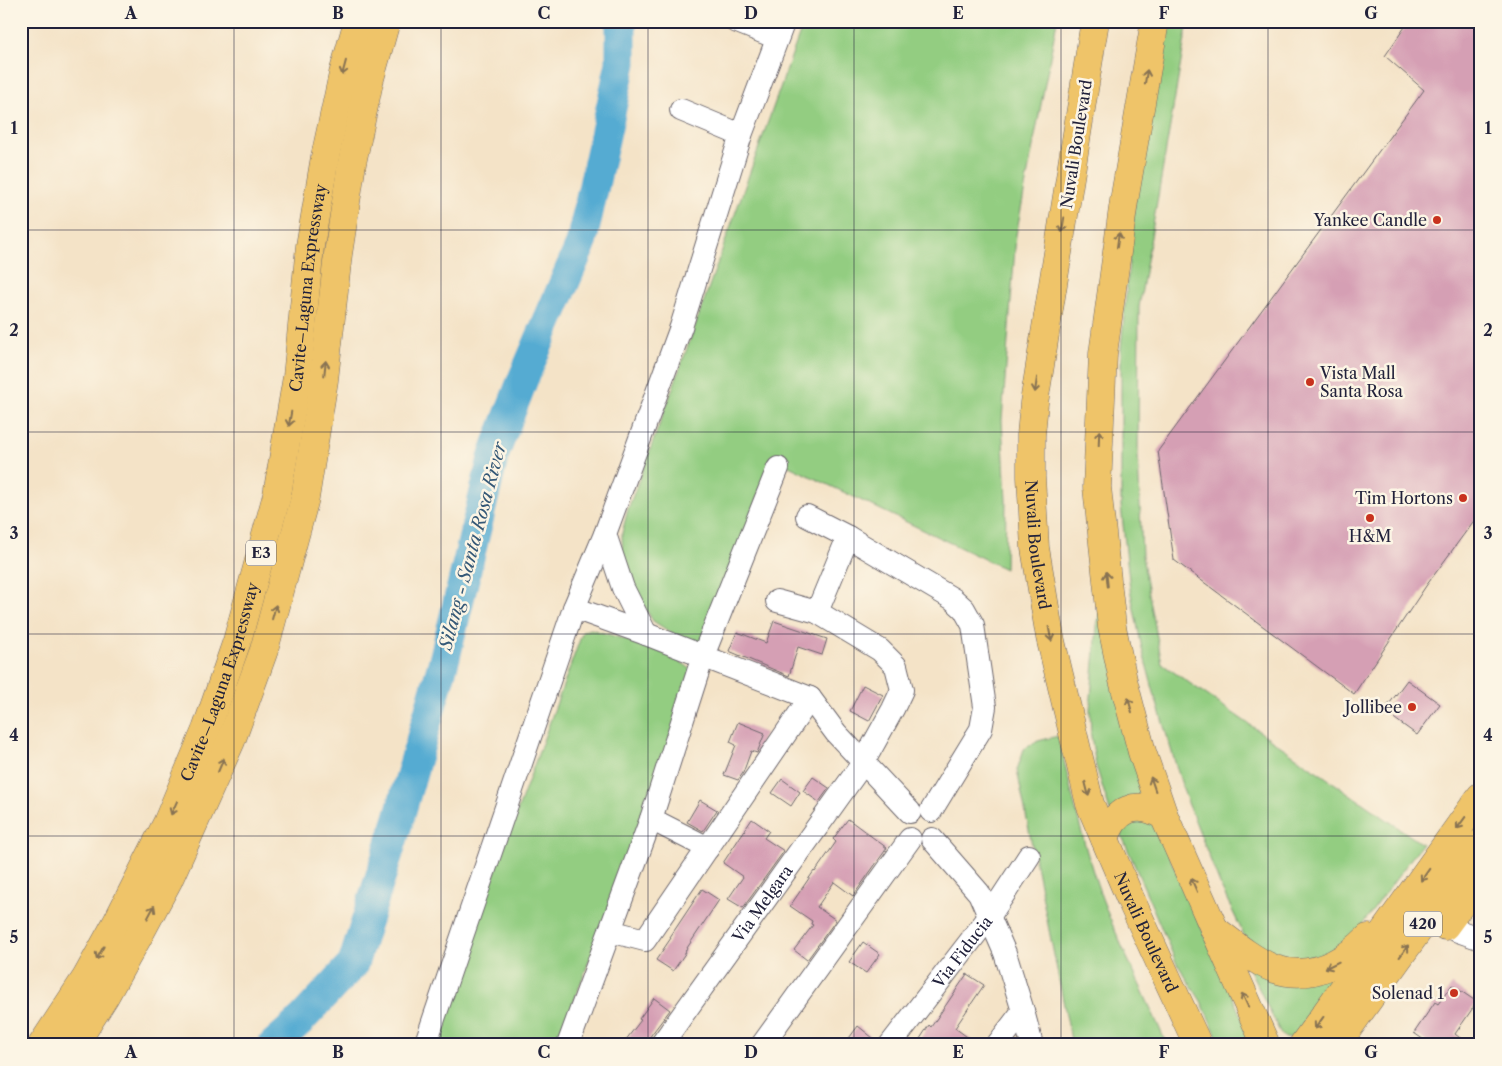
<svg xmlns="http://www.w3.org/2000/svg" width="1502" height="1066" font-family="'Libre Caslon Text',serif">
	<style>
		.green { fill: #93cd81; stroke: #5a785e }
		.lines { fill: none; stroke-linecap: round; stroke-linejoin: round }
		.river { stroke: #55abd2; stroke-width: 31 }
		.building { fill: #d59fb4 }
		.minor-casing { stroke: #6c666c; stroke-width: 24 }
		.major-casing { stroke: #6c666c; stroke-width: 29 }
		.highway-casing { stroke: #6c666c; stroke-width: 29 }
		.minor { stroke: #fff; stroke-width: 22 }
		.major { stroke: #efc469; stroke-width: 28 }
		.highway { stroke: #efc469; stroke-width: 28 }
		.oneway { stroke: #887352 }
		.grid { fill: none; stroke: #22223b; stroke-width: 1; stroke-opacity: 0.55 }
		.poi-dot { fill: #c8321e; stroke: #fcf5e5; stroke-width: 2 }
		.labels { text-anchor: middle; stroke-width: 5; stroke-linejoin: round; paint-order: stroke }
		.shield { fill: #fcf5e5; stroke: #63616e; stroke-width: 1 }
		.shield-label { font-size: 15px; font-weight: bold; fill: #22223b }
		.street-label { font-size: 16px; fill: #22223b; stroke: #fcf5e5 }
		.poi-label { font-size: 16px; fill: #22223b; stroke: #fcf5e5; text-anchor: end }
		.water-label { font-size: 18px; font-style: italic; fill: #365977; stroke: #fcf5e5 }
		.neatline { fill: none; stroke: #22223b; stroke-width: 2 }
		.grid-label { font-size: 16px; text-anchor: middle; font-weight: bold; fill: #22223b }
	</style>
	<rect width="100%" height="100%" fill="#fcf5e5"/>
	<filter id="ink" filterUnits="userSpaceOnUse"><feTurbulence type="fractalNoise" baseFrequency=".02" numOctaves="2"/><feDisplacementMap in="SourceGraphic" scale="10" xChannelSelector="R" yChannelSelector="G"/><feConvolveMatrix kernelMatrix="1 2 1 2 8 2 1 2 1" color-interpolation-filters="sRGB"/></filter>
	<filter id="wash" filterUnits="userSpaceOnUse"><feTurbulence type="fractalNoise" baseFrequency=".0096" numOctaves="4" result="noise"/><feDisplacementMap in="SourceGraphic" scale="20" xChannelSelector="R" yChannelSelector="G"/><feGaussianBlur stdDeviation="1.12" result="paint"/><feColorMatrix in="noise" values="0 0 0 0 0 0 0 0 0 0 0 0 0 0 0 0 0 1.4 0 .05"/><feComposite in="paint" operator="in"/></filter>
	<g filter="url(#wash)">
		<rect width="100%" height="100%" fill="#f4e3c7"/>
		<!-- green -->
		<path class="green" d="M804 21H1057L1016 235 1002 420 1006 500 1005 569 772 458 710 631 701 644H689L653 621 623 572 622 533 628 509 666 407Z
			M1167 21H1188L1139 307 1138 456 1142 556 1162 664 1422 844 1347 945 1289 966 1245 937 1221 887 1185 795 1156 700 1142 649 1130 589 1121 506V348L1135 200Z
			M1100 606 1148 799 1110 811 1096 766 1091 736 1090 709 1097 626Z
			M591 629C624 640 670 649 695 673L558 1045H432L583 631Z
			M1058 736C1073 797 1086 861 1110 919 1128 962 1149 1003 1167 1045H1072L1017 770 1024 749 1038 741Z
			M1152 818 1254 1045H1221L1201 1001 1176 962 1122 836V832L1127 822Z
			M1246 962 1344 969 1292 1038C1287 1039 1284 1038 1281 1034Z"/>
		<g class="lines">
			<!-- river -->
			<path class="river" d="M273 1045 300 1021 353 964 398 821 445 657 494 454 523 379 581 244 621 63V21"/>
		</g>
		<g id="blocks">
			<!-- building -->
			<path class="building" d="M1409 21H1481V511L1426 586 1354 694 1174 560 1158 451 1424 90 1385 56Z
				M774 621 827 639 822 655 798 647 789 676 729 651 737 632 766 643Z
				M1407 680 1440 704 1417 735 1384 711Z
				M863 685 883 695 869 721 850 711Z
				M738 722 765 733 757 753 751 751 743 773 738 780 724 775 736 745 730 742Z
				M813 777 829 788 819 802 803 791Z
				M782 779 800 792 791 806 772 793Z
				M700 800 717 810 703 831 687 822Z
				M752 819 769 831 764 838 784 851 743 908 728 899 743 877 723 863Z
				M848 819 887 848 853 896 834 882 817 907 836 920 807 960 794 950 813 925 811 924 812 921 790 906 814 871 815 872 836 842 833 839Z
				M702 889 719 900 685 951 686 952 673 971 656 960 671 938 670 937Z
				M863 942 880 954 866 973 849 962Z
				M967 974 984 985 955 1028 978 1045H916L929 1025 931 1027Z
				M1452 985 1477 1002 1455 1034 1469 1045H1431L1414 1033 1435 1002 1438 1004Z
				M654 998 670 1010 651 1035 648 1045H622L641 1020 639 1019Z
				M858 1026 878 1042 877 1045H844Z"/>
		</g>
	</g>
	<g filter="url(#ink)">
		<use href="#blocks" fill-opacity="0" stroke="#6c666c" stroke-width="1"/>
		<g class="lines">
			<defs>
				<g id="minor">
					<path d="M735 21 777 38"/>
					<path d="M681 110 741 135"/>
					<path d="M807 516 848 537 953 599 964 609 973 625 985 707 981 729 931 811"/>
					<path d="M605 534 623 588 646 634"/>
					<path d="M574 608 646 634 810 698 836 733 910 812"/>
					<path d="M817 612 848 537"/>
					<path d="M651 819 708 848"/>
					<path d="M932 839 979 893 1005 953 1023 1011 1032 1045"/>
					<path d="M1444 926 1481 939"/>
					<path d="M610 931 645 940 810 698"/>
					<path d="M425 1045 574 608 605 534 681 327 741 135 784 21"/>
					<path d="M568 1045 651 819 703 656 778 468"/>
					<path id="s1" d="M661 1045 863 763 893 709 902 690 896 666 880 650 817 612 777 601"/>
					<path d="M762 1045 910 839"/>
					<path id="s2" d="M890 1045 989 917 1029 856"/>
					<path d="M997 1045 1023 1011"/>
				</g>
				<g id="major">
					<path id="s3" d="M1095 21 1034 403 1031 435V477L1035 548 1050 637 1090 804 1130 898 1198 1045"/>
					<path d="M1155 21 1124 201 1103 354 1097 487 1112 627 1123 680 1142 752 1164 816 1266 1045"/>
					<path d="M1105 839C1114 809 1137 799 1164 816"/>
					<path d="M1445 926 1481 877"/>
					<path d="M1214 929C1232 943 1254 961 1275 969 1311 981 1343 963 1368 938"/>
					<path d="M1303 1045 1481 796"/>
					<path d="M1336 1045 1481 843"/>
				</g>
				<g id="highway">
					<path id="s4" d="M42 1045 86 978 117 922 167 823 206 730 237 641 277 495 297 377 310 246 325 157 343 74 358 21"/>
					<path d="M74 1045 105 996 138 937 168 881 231 741 264 650 305 498 324 380 338 254 352 163 369 82 386 21"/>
				</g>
			</defs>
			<!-- minor casing -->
			<use href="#minor" class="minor-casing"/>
			<!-- major casing -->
			<use href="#major" class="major-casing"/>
			<!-- highway casing -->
			<use href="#highway" class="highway-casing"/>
			<!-- minor -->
			<use href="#minor" class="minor"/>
			<!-- major -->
			<use href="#major" class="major"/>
			<!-- highway -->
			<use href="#highway" class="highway"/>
		</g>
		<!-- one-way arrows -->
		<defs><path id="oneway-shaft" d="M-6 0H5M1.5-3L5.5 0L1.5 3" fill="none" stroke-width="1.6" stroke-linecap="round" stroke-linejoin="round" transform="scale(1.25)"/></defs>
		<g class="oneway">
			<use href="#oneway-shaft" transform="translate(344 68) rotate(105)"/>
			<use href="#oneway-shaft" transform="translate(1146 77) rotate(-81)"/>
			<use href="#oneway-shaft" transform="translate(1063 225) rotate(99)"/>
			<use href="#oneway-shaft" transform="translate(1118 240) rotate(-82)"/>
			<use href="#oneway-shaft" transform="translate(325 368) rotate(-84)"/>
			<use href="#oneway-shaft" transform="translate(1036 385) rotate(98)"/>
			<use href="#oneway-shaft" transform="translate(290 419) rotate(100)"/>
			<use href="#oneway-shaft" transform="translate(1099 438) rotate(-88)"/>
			<use href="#oneway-shaft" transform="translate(1107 579) rotate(-96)"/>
			<use href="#oneway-shaft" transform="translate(274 612) rotate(-75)"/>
			<use href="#oneway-shaft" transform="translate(1050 634) rotate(79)"/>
			<use href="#oneway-shaft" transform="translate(1130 705) rotate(-105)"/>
			<use href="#oneway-shaft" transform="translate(221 765) rotate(-67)"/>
			<use href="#oneway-shaft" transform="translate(1153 784) rotate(-109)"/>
			<use href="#oneway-shaft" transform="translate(1087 789) rotate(76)"/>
			<use href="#oneway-shaft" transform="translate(174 808) rotate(114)"/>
			<use href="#oneway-shaft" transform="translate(1461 823) rotate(126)"/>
			<use href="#oneway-shaft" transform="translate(1425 875) rotate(125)"/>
			<use href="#oneway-shaft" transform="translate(1194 885) rotate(-114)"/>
			<use href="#oneway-shaft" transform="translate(151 912) rotate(-62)"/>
			<use href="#oneway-shaft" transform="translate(1404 951) rotate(-54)"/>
			<use href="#oneway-shaft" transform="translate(100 953) rotate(119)"/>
			<use href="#oneway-shaft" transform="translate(1332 965) rotate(154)"/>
			<use href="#oneway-shaft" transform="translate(1245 1000) rotate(-115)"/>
			<use href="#oneway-shaft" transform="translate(1319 1023) rotate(126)"/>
		</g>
	</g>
	<!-- grid -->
	<path class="grid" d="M234 21V1045M441 21V1045M648 21V1045M854 21V1045M1061 21V1045M1268 21V1045M21 230H1481M21 432H1481M21 634H1481M21 836H1481"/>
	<!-- markers -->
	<g class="poi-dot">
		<circle cx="1437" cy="220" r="5"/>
		<circle cx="1310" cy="382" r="5"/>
		<circle cx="1463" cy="498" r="5"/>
		<circle cx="1370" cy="518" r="5"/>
		<circle cx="1412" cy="707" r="5"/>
		<circle cx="1454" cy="993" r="5"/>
	</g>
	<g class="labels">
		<!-- shield labels -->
		<g class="shield">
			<rect x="246" y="540.5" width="30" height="25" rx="4"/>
			<rect x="1404" y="911.5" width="38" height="25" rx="4"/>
		</g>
		<g class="shield-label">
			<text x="261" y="558">E3</text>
			<text x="1423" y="929">420</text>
		</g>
		<!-- street labels -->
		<g class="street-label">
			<text transform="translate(1076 144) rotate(-81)" y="6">Nuvali Boulevard</text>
			<text dy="6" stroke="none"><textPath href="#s4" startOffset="811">Cavite–Laguna Expressway</textPath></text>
			<text dy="6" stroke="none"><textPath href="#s3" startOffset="529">Nuvali Boulevard</textPath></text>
			<text dy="6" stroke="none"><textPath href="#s4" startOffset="406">Cavite–Laguna Expressway</textPath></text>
			<text dy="6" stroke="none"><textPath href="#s1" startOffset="174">Via Melgara</textPath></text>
			<text dy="6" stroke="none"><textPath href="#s3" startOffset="934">Nuvali Boulevard</textPath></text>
			<text dy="6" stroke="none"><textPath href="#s2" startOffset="118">Via Fiducia</textPath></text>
		</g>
		<!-- poi labels -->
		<g class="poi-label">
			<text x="1427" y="226">Yankee Candle</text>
			<text x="1320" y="379" text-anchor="start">Vista Mall<tspan x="1320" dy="18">Santa Rosa</tspan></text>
			<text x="1453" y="504">Tim Hortons</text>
			<text x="1370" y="542" text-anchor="middle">H&amp;M</text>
			<text x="1402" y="713">Jollibee</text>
			<text x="1444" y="999">Solenad 1</text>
		</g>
		<!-- water labels -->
		<g class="water-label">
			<text transform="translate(473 546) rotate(-75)" y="6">Silang - Santa Rosa River</text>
		</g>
	</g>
	<!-- margin -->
	<rect width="1502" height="1066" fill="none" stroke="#fcf5e5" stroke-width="55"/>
	<rect x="28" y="28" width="1446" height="1010" class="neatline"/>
	<g class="grid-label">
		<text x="131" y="19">A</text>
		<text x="338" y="19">B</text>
		<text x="544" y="19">C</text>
		<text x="751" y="19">D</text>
		<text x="958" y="19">E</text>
		<text x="1164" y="19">F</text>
		<text x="1371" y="19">G</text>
		<text x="14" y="134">1</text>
		<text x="1488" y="134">1</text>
		<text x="14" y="336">2</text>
		<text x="1488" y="336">2</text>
		<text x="14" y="539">3</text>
		<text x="1488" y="539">3</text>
		<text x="14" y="741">4</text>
		<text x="1488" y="741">4</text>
		<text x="14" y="943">5</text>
		<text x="1488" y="943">5</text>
		<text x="131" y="1058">A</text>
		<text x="338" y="1058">B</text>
		<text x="544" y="1058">C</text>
		<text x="751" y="1058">D</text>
		<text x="958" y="1058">E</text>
		<text x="1164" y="1058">F</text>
		<text x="1371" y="1058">G</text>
	</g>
</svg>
